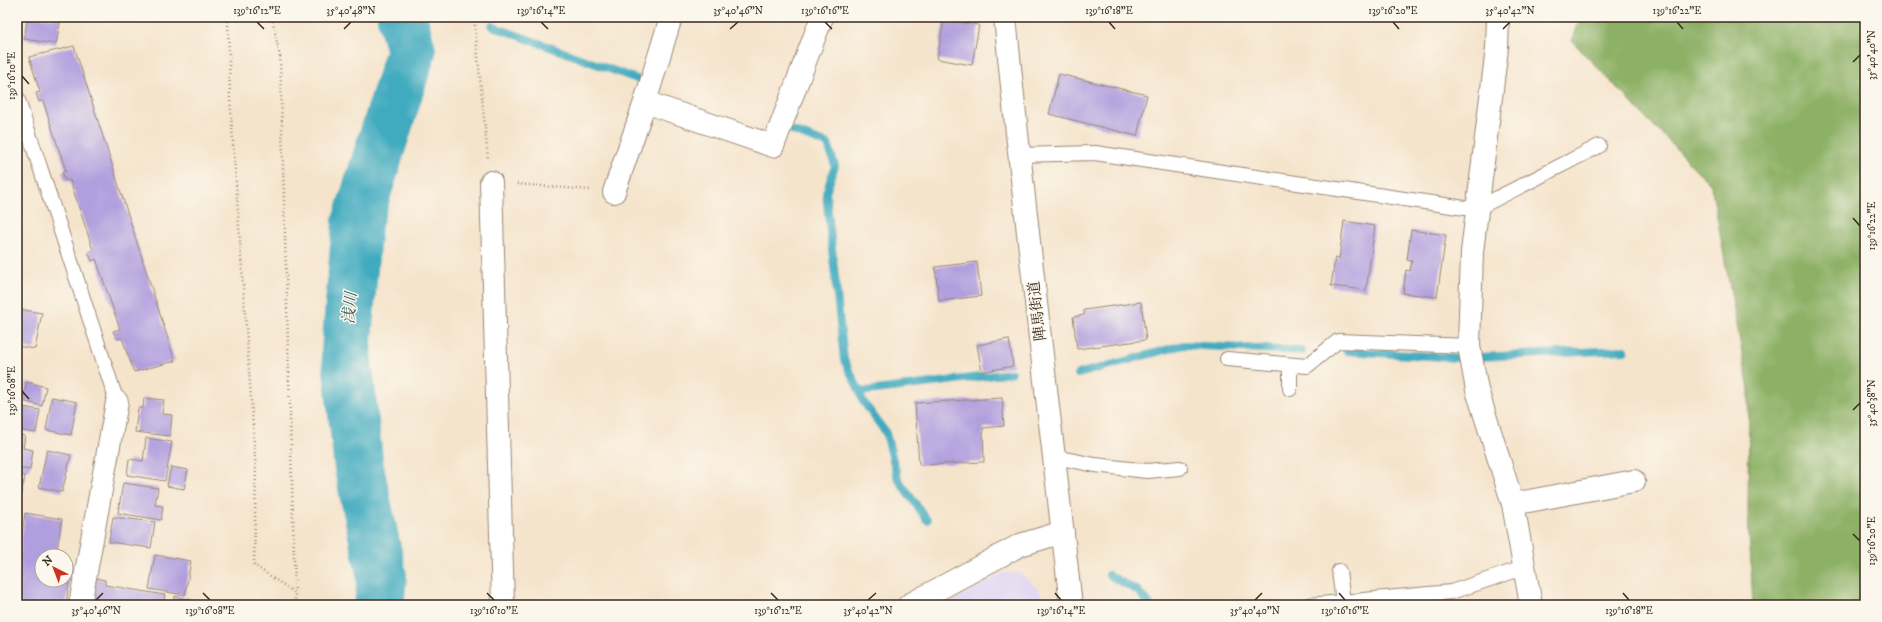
<svg xmlns="http://www.w3.org/2000/svg" width="1882" height="622" font-family="'IM FELL DW Pica','Noto Serif JP',serif">
	<style>
		.built { fill: #dfd4f5 }
		.forest { fill: #8cb065; stroke: #646d42 }
		.lines { fill: none; stroke-linecap: round; stroke-linejoin: round }
		.stream { stroke: #3faabf; stroke-width: 8 }
		.river { stroke: #3faabf; stroke-width: 50 }
		.building { fill: #b09ede }
		.service-casing { stroke: #988775; stroke-width: 16 }
		.minor-casing { stroke: #988775; stroke-width: 24 }
		.tertiary-casing { stroke: #988775; stroke-width: 24 }
		.secondary-casing { stroke: #988775; stroke-width: 24 }
		.path { stroke: #988775; stroke-width: 2.5; stroke-dasharray: 1 3; stroke-linecap: butt }
		.service { stroke: #fff; stroke-width: 14 }
		.minor { stroke: #fff; stroke-width: 22 }
		.tertiary { stroke: #fff; stroke-width: 22 }
		.secondary { stroke: #fff; stroke-width: 22 }
		.ticks { fill: none; stroke: #3b2a1e; stroke-width: 1.5 }
		.labels { text-anchor: middle; stroke-width: 3; stroke-linejoin: round; paint-order: stroke }
		.street-label { font-size: 15px; fill: #3b2a1e; stroke: #fbf7ec }
		.water-label { font-size: 16px; font-style: italic; fill: #3d5d5e; stroke: #fbf7ec }
		.neatline { fill: none; stroke: #3b2a1e; stroke-width: 1.5 }
		.ticks-label { font-size: 10px; text-anchor: middle; fill: #3b2a1e }
	</style>
	<rect width="100%" height="100%" fill="#fbf7ec"/>
	<filter id="ink" filterUnits="userSpaceOnUse"><feTurbulence type="fractalNoise" baseFrequency=".025" numOctaves="2"/><feDisplacementMap in="SourceGraphic" scale="8" xChannelSelector="R" yChannelSelector="G"/><feConvolveMatrix kernelMatrix="1 2 1 2 8 2 1 2 1" color-interpolation-filters="sRGB"/></filter>
	<filter id="wash" filterUnits="userSpaceOnUse"><feTurbulence type="fractalNoise" baseFrequency=".012" numOctaves="4" result="noise"/><feDisplacementMap in="SourceGraphic" scale="16" xChannelSelector="R" yChannelSelector="G"/><feGaussianBlur stdDeviation="0.9" result="paint"/><feColorMatrix in="noise" values="0 0 0 0 0 0 0 0 0 0 0 0 0 0 0 0 0 1.4 0 .05"/><feComposite in="paint" operator="in"/></filter>
	<g filter="url(#wash)">
		<rect width="100%" height="100%" fill="#f5e4cc"/>
		<!-- built -->
		<path class="built" d="M1003 573H1020L1038 589 1041 593 1042 605H946Z"/>
		<!-- forest -->
		<path class="forest" d="M1581 17H1865V605H1753L1748 514 1749 390 1711 185 1572 41Z"/>
		<g class="lines">
			<!-- stream -->
			<path class="stream" d="M492 26 637 79
				M793 131 828 144 835 166 826 193 844 360 860 392 862 400 886 433 898 479 927 520
				M1347 351 1459 358
				M1478 357 1625 350
				M1078 374 1183 345 1302 351
				M860 392 1011 373
				M1109 575 1138 591 1150 605"/>
			<!-- river -->
			<path class="river" d="M379 605 382 577 359 468 346 351 357 222 411 51 402 17"/>
		</g>
		<g id="blocks">
			<!-- building -->
			<path class="building" d="M28 17 61 18 56 44 24 39Z
				M944 20 979 25 972 65 937 59Z
				M74 46 175 361 134 372 122 338 117 339 113 331 120 329 96 259 92 261 88 252 93 250 70 180 66 181 62 172 66 171 43 101 39 102 36 93 40 92 29 57Z
				M1059 74 1147 95 1137 136 1049 114Z
				M1344 221 1375 226 1366 290 1331 286 1335 258 1339 259Z
				M1411 230 1446 235 1437 297 1403 293 1406 270 1410 271 1412 261 1407 260Z
				M977 262 981 296 939 301 935 267Z
				M1141 302 1146 340 1077 349 1073 317 1084 315V310Z
				M18 309 42 313 35 349 17 346Z
				M1009 339 1013 366 982 372 977 345Z
				M27 382 46 387 42 406 22 401Z
				M52 397 77 402 71 435 46 430Z
				M144 398 164 400 162 414 172 415 170 436 135 432 138 408H143Z
				M1002 398 1004 426 983 428 984 462 919 465 915 403Z
				M17 406 40 410 36 433 17 430Z
				M17 434 25 436 23 448 33 450 30 470 17 468Z
				M146 438 172 442 165 481 127 475 129 459 143 461Z
				M47 450 71 455 62 492 39 487Z
				M171 467 188 470 184 489 167 486Z
				M17 475 25 476 18 509H17Z
				M123 483 158 488 155 505 163 506 161 520 118 513Z
				M25 513 62 519 56 556H42V580H66V575L70 576 66 605H17V567Z
				M113 517 155 522 151 548 109 542Z
				M155 555 191 561 185 595 149 589Z
				M91 577 105 580V585L165 595 163 605H86Z
				M175 596 192 600 191 605H174Z"/>
		</g>
	</g>
	<g filter="url(#ink)">
		<use href="#blocks" fill-opacity="0" stroke="#988775" stroke-width="1"/>
		<g class="lines">
			<defs>
				<path id="service" d="M17 97 117 402
					M1018 155 1095 153 1465 208H1478L1599 146
					M1227 359 1307 366 1338 341 1469 346
					M1290 365V389
					M1055 457 1095 465 1147 471 1180 468
					M1339 571 1343 602
					M1309 605 1451 592 1523 568"/>
				<path id="minor" d="M671 17 645 102 773 146 822 17
					M1498 17 1497 48 1472 252 1469 346 1477 390 1513 504 1531 605
					M491 182 503 605
					M614 192 645 102
					M1513 504 1634 481
					M80 605 117 402"/>
				<path id="tertiary" d="M909 605 1020 545 1063 532"/>
				<path id="secondary" d="M1005 17C1024 213 1049 409 1071 605"/>
			</defs>
			<!-- service casing -->
			<use href="#service" class="service-casing"/>
			<!-- minor casing -->
			<use href="#minor" class="minor-casing"/>
			<!-- tertiary casing -->
			<use href="#tertiary" class="tertiary-casing"/>
			<!-- secondary casing -->
			<use href="#secondary" class="secondary-casing"/>
			<!-- path -->
			<path class="path" d="M228 17 230 97 256 471 254 565 295 593V605
				M272 17 280 57 295 592
				M474 17 488 158
				M517 184 590 190"/>
			<!-- service -->
			<use href="#service" class="service"/>
			<!-- minor -->
			<use href="#minor" class="minor"/>
			<!-- tertiary -->
			<use href="#tertiary" class="tertiary"/>
			<!-- secondary -->
			<use href="#secondary" class="secondary"/>
		</g>
	</g>
	<!-- ticks -->
	<path class="ticks" d="M257 22 264 29M541 22 548 29M825 22 832 29M1109 22 1115 29M1393 22 1399 29M1677 22 1683 29M344 29 351 22M730 29 738 22M1503 29 1510 22M1853 62 1860 55M22 76 29 84M1853 218 1860 226M22 391 29 399M1853 410 1860 403M1853 534 1860 541M203 593 210 600M487 593 494 600M771 593 778 600M1055 593 1061 600M1339 593 1345 600M1623 593 1629 600M96 600 103 593M868 600 876 593M1255 600 1262 593"/>
	<g class="labels">
		<!-- street labels -->
		<g class="street-label">
			<text transform="translate(1037 311) rotate(-97)" y="5">陣馬街道</text>
		</g>
		<!-- water labels -->
		<g class="water-label">
			<text transform="translate(349 308) rotate(-85)" y="6">浅川</text>
		</g>
	</g>
	<!-- margin -->
	<rect width="1882" height="622" fill="none" stroke="#fbf7ec" stroke-width="44"/>
	<!-- north arrow -->
	<g transform="translate(54 568) rotate(318)"><circle r="19" fill="#fbf7ec" stroke="#aea59a"/>
	<path d="M0-3L7 15L0 10L-7 15Z" fill="#c8321e"/>
	<text y="-6" font-size="11" font-weight="bold" text-anchor="middle" fill="#3b2a1e">N</text>
	</g>
	<rect x="22" y="22" width="1838" height="578" class="neatline"/>
	<g class="ticks-label">
		<text x="257" y="14">139°16'12"E</text>
		<text x="351" y="14">35°40'48"N</text>
		<text x="541" y="14">139°16'14"E</text>
		<text x="738" y="14">35°40'46"N</text>
		<text x="825" y="14">139°16'16"E</text>
		<text x="1109" y="14">139°16'18"E</text>
		<text x="1393" y="14">139°16'20"E</text>
		<text x="1510" y="14">35°40'42"N</text>
		<text x="1677" y="14">139°16'22"E</text>
		<text transform="translate(1871 55) rotate(-90)" y="4">35°40'40"N</text>
		<text transform="translate(11 76) rotate(-90)" y="4">139°16'10"E</text>
		<text transform="translate(1871 226) rotate(-90)" y="4">139°16'22"E</text>
		<text transform="translate(11 391) rotate(-90)" y="4">139°16'08"E</text>
		<text transform="translate(1871 403) rotate(-90)" y="4">35°40'38"N</text>
		<text transform="translate(1871 541) rotate(-90)" y="4">139°16'20"E</text>
		<text x="96" y="614">35°40'46"N</text>
		<text x="210" y="614">139°16'08"E</text>
		<text x="494" y="614">139°16'10"E</text>
		<text x="778" y="614">139°16'12"E</text>
		<text x="868" y="614">35°40'42"N</text>
		<text x="1061" y="614">139°16'14"E</text>
		<text x="1255" y="614">35°40'40"N</text>
		<text x="1345" y="614">139°16'16"E</text>
		<text x="1629" y="614">139°16'18"E</text>
	</g>
</svg>
